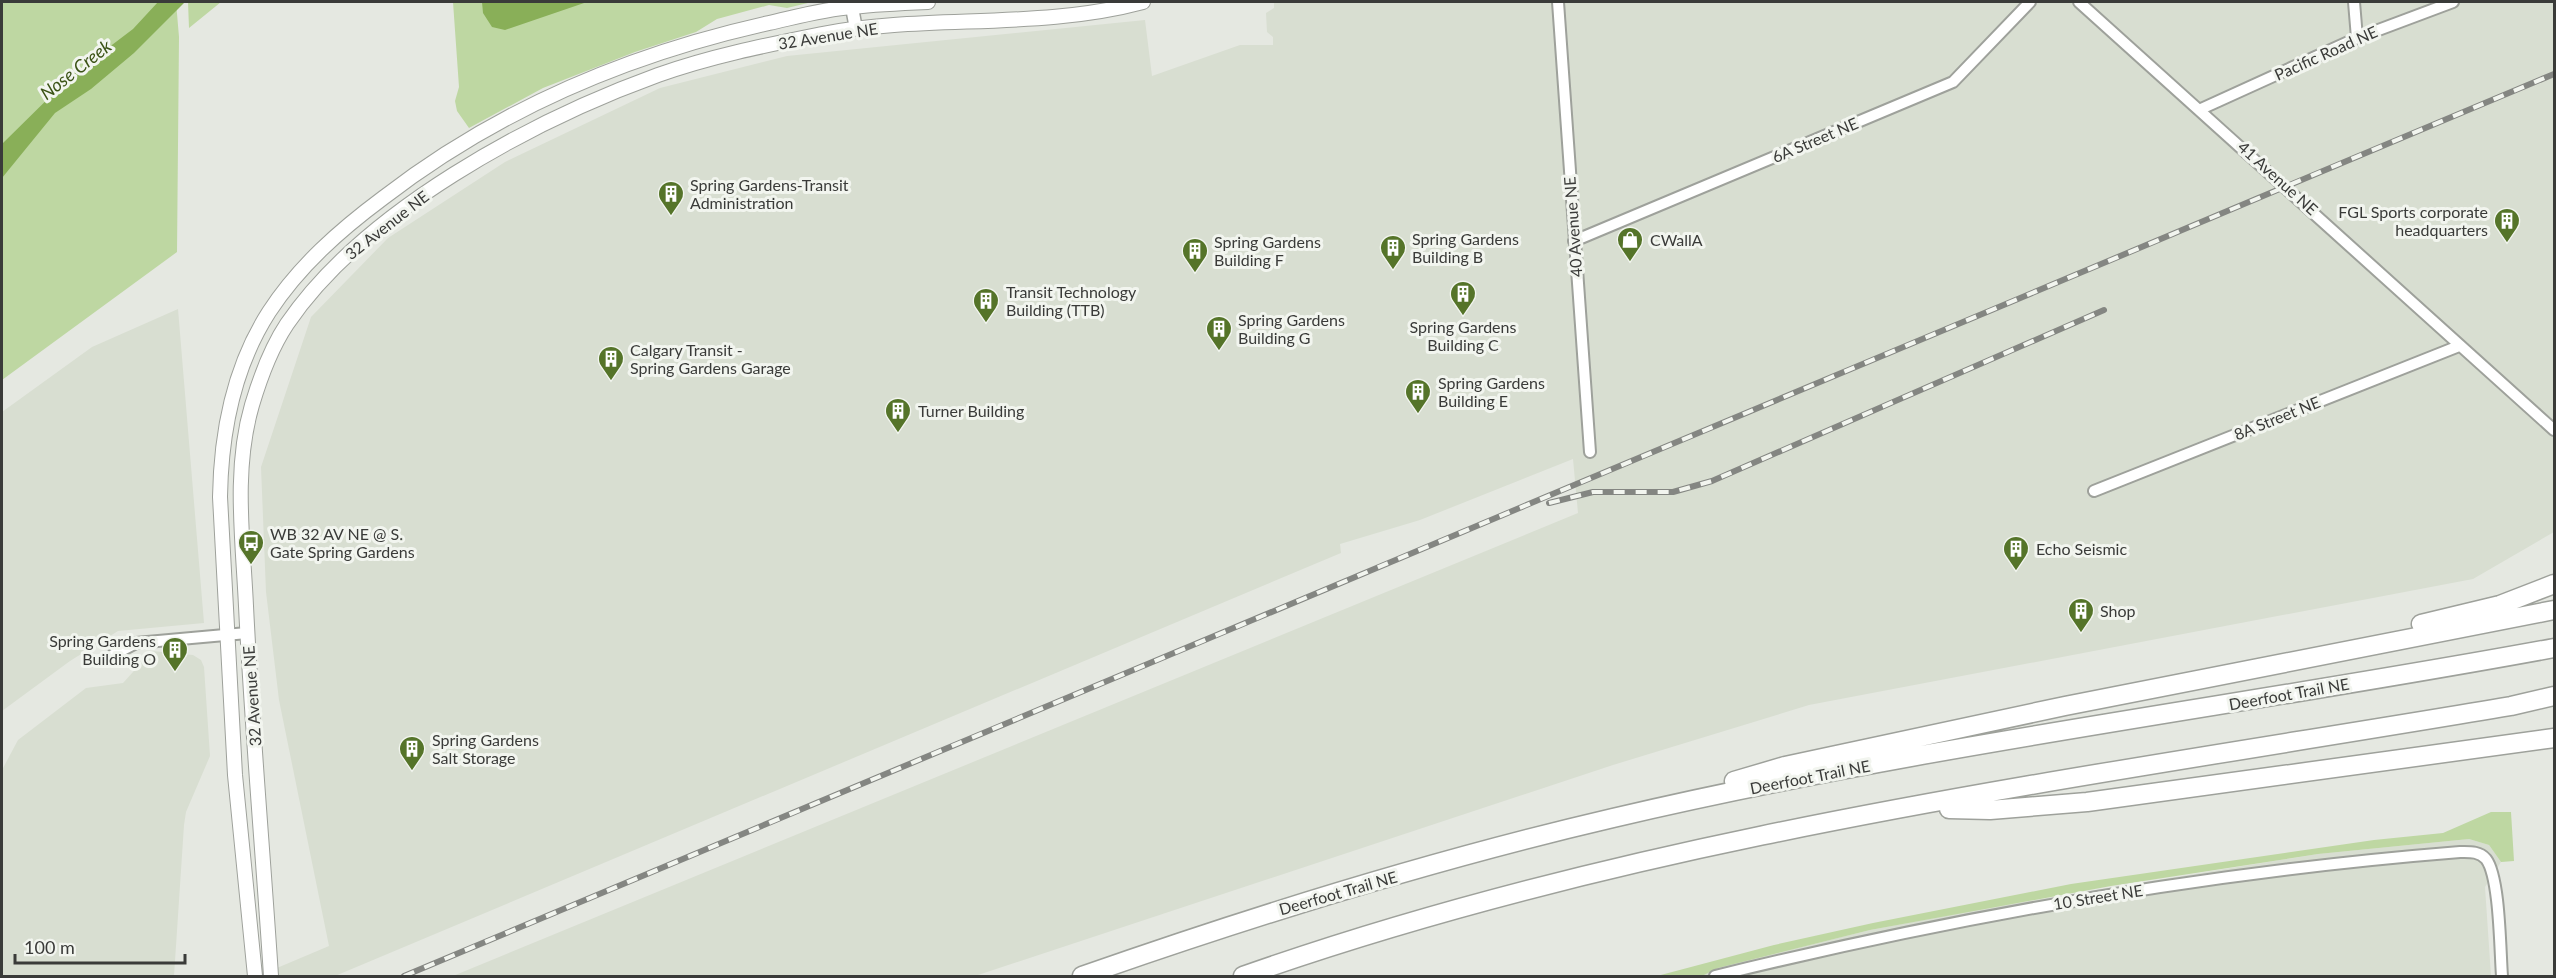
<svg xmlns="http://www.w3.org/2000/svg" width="2556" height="978" font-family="Lato,sans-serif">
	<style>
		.built { fill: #d8ded1 }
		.green { fill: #bed7a2 }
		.water { fill: #89af58 }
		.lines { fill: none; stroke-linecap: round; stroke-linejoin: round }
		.minor-casing { stroke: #9ea19b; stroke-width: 14 }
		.tertiary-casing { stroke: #9ea19b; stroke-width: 15 }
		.secondary-casing { stroke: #9ea19b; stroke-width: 16 }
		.motorway-casing { stroke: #9ea19b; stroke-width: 21 }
		.minor { stroke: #fff; stroke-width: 10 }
		.tertiary { stroke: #fff; stroke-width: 12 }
		.secondary { stroke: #fff; stroke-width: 14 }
		.motorway { stroke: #fff; stroke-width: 18 }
		.rail-casing { stroke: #848682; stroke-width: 6 }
		.rail { stroke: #f2f5ef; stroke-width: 4; stroke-dasharray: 11; stroke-linecap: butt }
		.labels { text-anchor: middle; stroke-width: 6; stroke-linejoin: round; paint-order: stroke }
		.street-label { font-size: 16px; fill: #3a3b39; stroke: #f2f5ef }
		.poi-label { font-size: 16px; fill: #3a3b39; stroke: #f2f5ef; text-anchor: start }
		.water-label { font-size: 18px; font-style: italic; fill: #3b5316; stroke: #f2f5ef }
	</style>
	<rect width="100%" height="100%" fill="#e5e8e1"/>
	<!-- built -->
	<path class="built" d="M1274 2H2554V532L2473 579 1809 705 1613 765 975 976H453L1578 513 1573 459 1420 520 1340 544 1341 553 335 976H258L329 946 279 700 266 592 261 467 311 317 388 238 505 162 660 88 787 56 1145 20 1152 76 1240 45H1273V37L1267 32 1266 13 1274 8Z
		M178 309 204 623 118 631 70 661 2 711V412L92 347Z
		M152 651 193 655 201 660 204 667 210 756 186 812 184 825 174 976H2V770L18 740 86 688 123 683Z
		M2469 839 2489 845 2501 862 2485 887 2491 976H1702L1717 968 1870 930 1985 908 2318 854Z"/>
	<!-- green -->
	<path class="green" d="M2 2H176L179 37 177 252 2 380Z
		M188 2H221L189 28Z
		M453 2H812L787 8 769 5 717 19 696 32 635 52 543 88 469 128 457 111 455 101 459 87Z
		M2491 812H2511L2514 861 2501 862 2489 845 2469 839 2318 854 2111 886 1870 930 1718 968 1702 976H1657L1774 945 1873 923 2071 884 2374 840 2443 833Z"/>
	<!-- water -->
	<path class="water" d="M158 2H185L134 53 91 89 55 113 2 178V144L71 76 133 29Z
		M482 2H587L505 30 492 27 483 13Z"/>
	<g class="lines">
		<defs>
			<path id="minor" d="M1558 2 1590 452
				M2079 2 2554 430
				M2354 2 2357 38
				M2201 109 2357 38 2453 2
				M1574 241 1953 82 2030 2
				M2094 491 2459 346
				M113 655 136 643 247 633
				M1715 976C1960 916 2208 872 2460 852 2469 852 2479 851 2486 859 2500 877 2500 951 2502 976"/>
			<path id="tertiary" d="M851 2 856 29"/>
			<path id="secondary" d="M255 976 235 775 220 497C221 432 233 368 269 312 299 266 340 230 383 198 497 110 629 54 769 23 796 17 824 9 853 7 878 4 903 3 928 2
				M271 976C263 853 252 730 246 606 243 540 233 470 252 405 260 378 271 348 287 324 364 211 531 121 658 75 711 56 767 45 822 34 927 14 1039 30 1143 2"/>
			<path id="motorway" d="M2421 624 2500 605 2554 584
				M1734 781 1785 766 2065 706 2554 610
				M1949 809 1990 810 2087 802 2554 738
				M1082 976C1256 915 1433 860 1613 818 1923 745 2241 706 2554 648
				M1243 976C1651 832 2085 778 2511 706L2554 696"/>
		</defs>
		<!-- minor casing -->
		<use href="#minor" class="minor-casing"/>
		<!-- tertiary casing -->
		<use href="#tertiary" class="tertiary-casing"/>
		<!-- secondary casing -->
		<use href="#secondary" class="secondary-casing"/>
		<!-- motorway casing -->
		<use href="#motorway" class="motorway-casing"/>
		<!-- minor -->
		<use href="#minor" class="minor"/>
		<!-- tertiary -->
		<use href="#tertiary" class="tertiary"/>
		<!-- secondary -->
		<use href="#secondary" class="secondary"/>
		<!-- motorway -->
		<use href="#motorway" class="motorway"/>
		<defs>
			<path id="rail" d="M1549 503 1593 492H1673L1712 481 2104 310
				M404 976 2554 74"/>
		</defs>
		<!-- rail casing -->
		<use href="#rail" class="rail-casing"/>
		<!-- rail -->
		<use href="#rail" class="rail"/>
	</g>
	<!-- icons -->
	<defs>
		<symbol id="building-pin" viewBox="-11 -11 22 30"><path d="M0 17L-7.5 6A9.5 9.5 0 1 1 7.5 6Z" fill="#557429" stroke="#f2f5ef"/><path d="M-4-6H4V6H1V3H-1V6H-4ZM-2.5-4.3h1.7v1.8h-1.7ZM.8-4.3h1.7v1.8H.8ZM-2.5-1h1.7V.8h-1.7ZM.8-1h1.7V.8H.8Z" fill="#fff"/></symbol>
		<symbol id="shop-pin" viewBox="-11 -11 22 30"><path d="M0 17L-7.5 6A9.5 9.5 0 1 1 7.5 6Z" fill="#557429" stroke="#f2f5ef"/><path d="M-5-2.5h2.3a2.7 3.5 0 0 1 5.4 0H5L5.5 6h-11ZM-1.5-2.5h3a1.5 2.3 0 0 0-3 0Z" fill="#fff"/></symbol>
		<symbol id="bus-pin" viewBox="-11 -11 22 30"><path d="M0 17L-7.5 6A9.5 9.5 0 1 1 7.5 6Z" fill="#557429" stroke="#f2f5ef"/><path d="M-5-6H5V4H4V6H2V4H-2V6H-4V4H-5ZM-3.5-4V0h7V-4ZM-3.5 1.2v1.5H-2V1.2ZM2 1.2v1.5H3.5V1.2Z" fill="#fff"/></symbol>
	</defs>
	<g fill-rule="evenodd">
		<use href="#building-pin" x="656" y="179" width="30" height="40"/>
		<use href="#building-pin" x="2492" y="206" width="30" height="40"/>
		<use href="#shop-pin" x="1615" y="225" width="30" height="40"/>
		<use href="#building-pin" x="1378" y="233" width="30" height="40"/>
		<use href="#building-pin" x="1180" y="236" width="30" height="40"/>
		<use href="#building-pin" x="1448" y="279" width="30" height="40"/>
		<use href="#building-pin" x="971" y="286" width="30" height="40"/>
		<use href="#building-pin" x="1204" y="314" width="30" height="40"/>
		<use href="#building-pin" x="596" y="344" width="30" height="40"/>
		<use href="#building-pin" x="1403" y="377" width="30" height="40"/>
		<use href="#building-pin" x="883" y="396" width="30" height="40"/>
		<use href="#bus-pin" x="236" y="528" width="30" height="40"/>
		<use href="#building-pin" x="2001" y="534" width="30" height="40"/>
		<use href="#building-pin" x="2066" y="596" width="30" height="40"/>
		<use href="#building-pin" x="160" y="635" width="30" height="40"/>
		<use href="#building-pin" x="397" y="734" width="30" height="40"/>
	</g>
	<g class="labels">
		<!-- street labels -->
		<g class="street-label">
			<text transform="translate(828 36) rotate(-9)" y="6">32 Avenue NE</text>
			<text transform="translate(2326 53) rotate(-24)" y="6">Pacific Road NE</text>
			<text transform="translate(1815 140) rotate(-23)" y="6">6A Street NE</text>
			<text transform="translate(2278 178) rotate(42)" y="6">41 Avenue NE</text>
			<text transform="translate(387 225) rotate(-38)" y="6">32 Avenue NE</text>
			<text transform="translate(1573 227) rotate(-94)" y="6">40 Avenue NE</text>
			<text transform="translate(2277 418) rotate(-22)" y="6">8A Street NE</text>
			<text transform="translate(2289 694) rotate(-10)" y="6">Deerfoot Trail NE</text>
			<text transform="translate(252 696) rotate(-94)" y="6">32 Avenue NE</text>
			<text transform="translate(1810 777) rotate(-11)" y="6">Deerfoot Trail NE</text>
			<text transform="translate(1338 893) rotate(-16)" y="6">Deerfoot Trail NE</text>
			<text transform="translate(2098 897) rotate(-9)" y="6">10 Street NE</text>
		</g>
		<!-- poi labels -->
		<g class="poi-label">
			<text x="690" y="191">Spring Gardens-Transit<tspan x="690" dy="18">Administration</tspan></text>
			<text x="2488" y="218" text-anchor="end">FGL Sports corporate<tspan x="2488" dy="18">headquarters</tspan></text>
			<text x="1412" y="245">Spring Gardens<tspan x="1412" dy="18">Building B</tspan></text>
			<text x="1650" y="246">CWallA</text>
			<text x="1214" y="248">Spring Gardens<tspan x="1214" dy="18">Building F</tspan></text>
			<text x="1006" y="298">Transit Technology<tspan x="1006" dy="18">Building (TTB)</tspan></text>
			<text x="1238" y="326">Spring Gardens<tspan x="1238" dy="18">Building G</tspan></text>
			<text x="1463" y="333" text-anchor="middle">Spring Gardens<tspan x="1463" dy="18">Building C</tspan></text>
			<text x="630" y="356">Calgary Transit -<tspan x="630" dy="18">Spring Gardens Garage</tspan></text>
			<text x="1438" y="389">Spring Gardens<tspan x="1438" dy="18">Building E</tspan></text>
			<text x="918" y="417">Turner Building</text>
			<text x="270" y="540">WB 32 AV NE @ S.<tspan x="270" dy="18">Gate Spring Gardens</tspan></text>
			<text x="2036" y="555">Echo Seismic</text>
			<text x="2100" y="617">Shop</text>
			<text x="156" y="647" text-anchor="end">Spring Gardens<tspan x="156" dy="18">Building O</tspan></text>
			<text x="432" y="746">Spring Gardens<tspan x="432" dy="18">Salt Storage</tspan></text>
		</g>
		<!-- water labels -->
		<g class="water-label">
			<text transform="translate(76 70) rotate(-38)" y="6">Nose Creek</text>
		</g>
	</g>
	<!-- border -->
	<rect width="2556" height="978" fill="none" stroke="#3a3b39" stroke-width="6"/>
	<!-- scale -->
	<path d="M15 954v9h170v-9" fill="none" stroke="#3a3b39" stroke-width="3"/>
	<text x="24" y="954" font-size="18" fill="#3a3b39" stroke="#f2f5ef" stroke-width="4.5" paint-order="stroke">100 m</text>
</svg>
